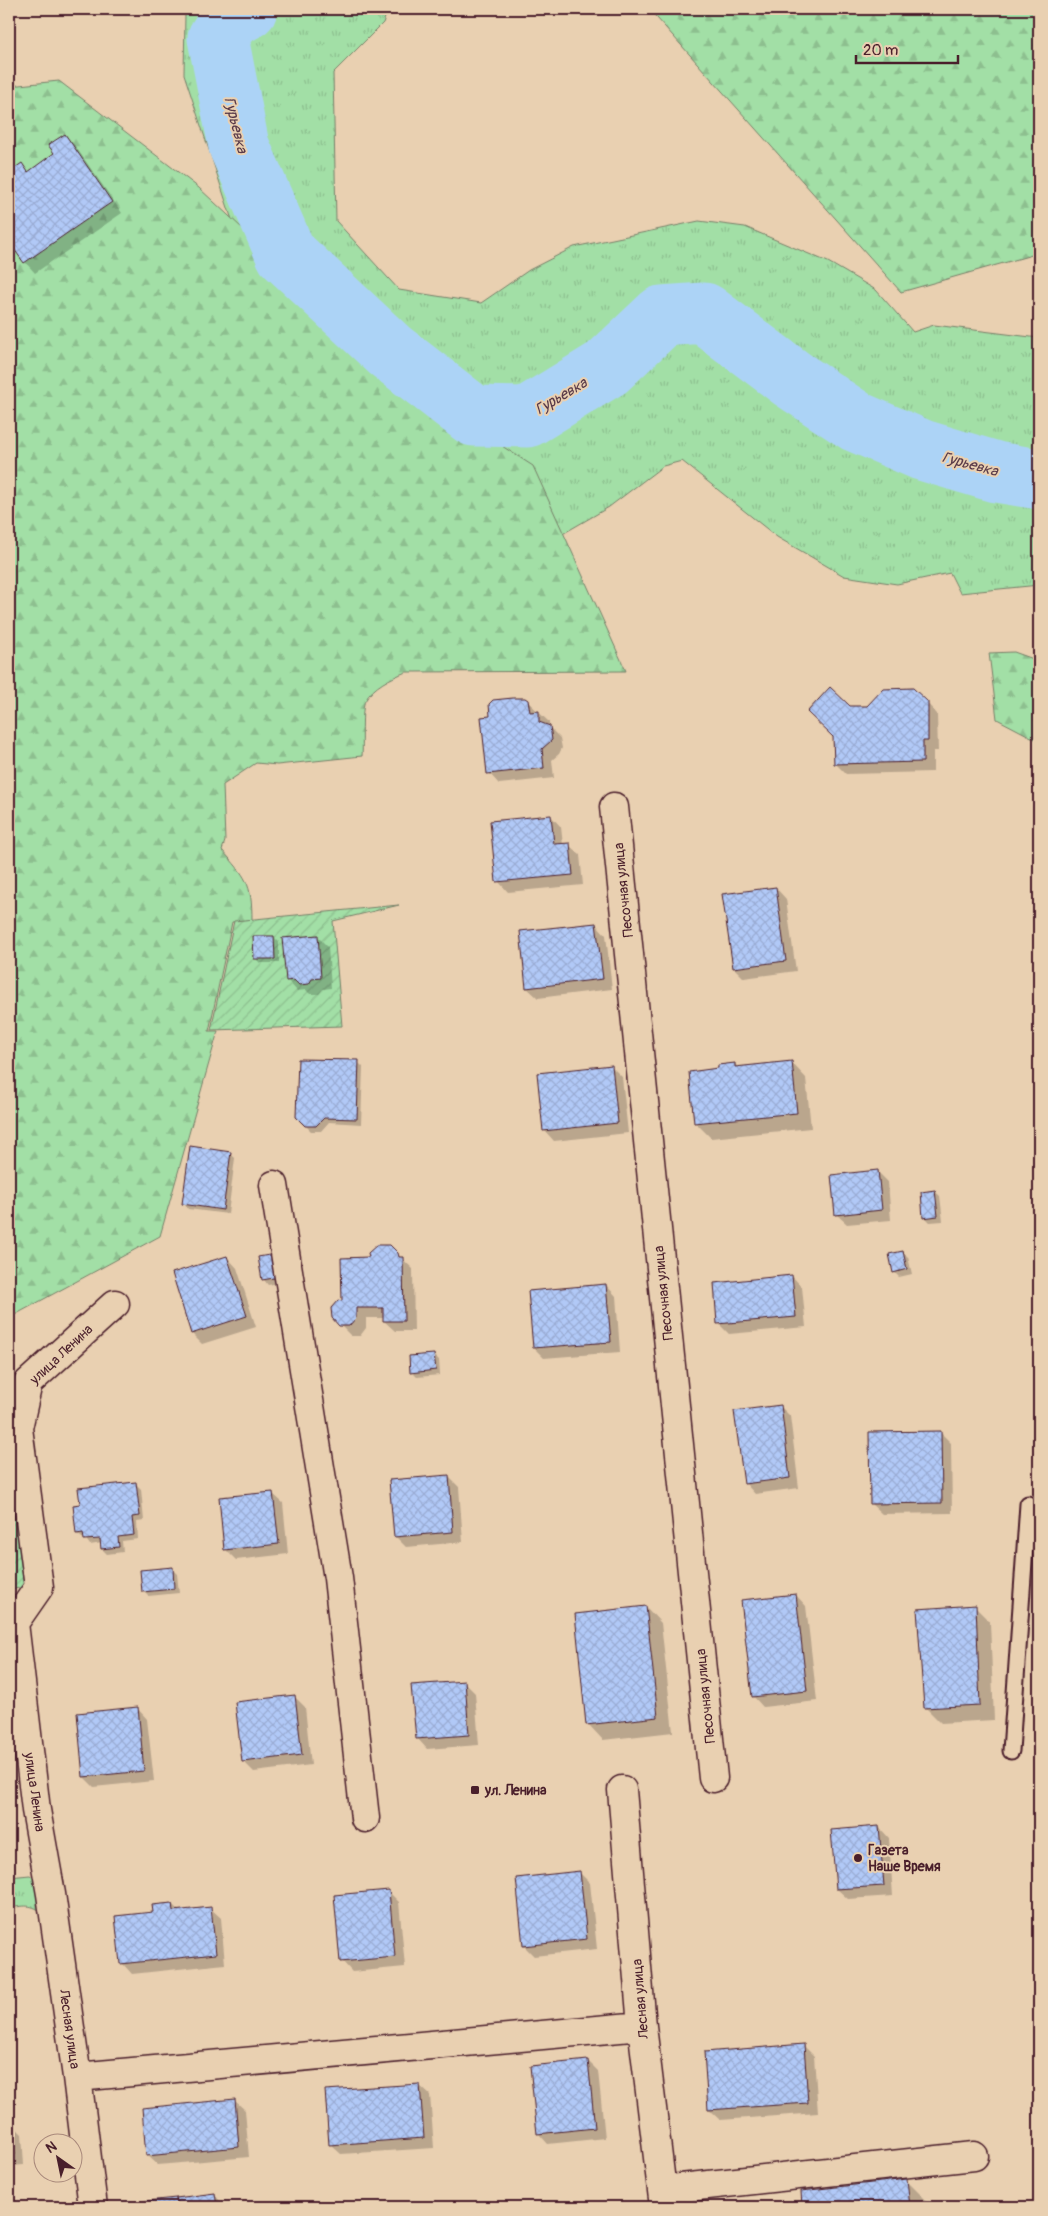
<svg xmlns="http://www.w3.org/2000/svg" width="1048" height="2216" font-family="Pangolin,sans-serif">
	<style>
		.grass { fill: url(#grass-tufts); stroke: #767f68 }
		.forest { fill: url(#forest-firs); stroke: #767f68 }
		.garden { fill: url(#garden-furrows); stroke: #767f68 }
		.shadow { fill: #0003 }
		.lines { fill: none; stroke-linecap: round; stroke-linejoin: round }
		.river { stroke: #acd3f6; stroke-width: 61 }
		.building { fill: url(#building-cross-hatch); stroke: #4a1f2b }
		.service-casing { stroke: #4a1f2b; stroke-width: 19 }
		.minor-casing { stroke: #4a1f2b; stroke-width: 31 }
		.service { stroke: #e9d0b1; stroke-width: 15 }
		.minor { stroke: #e9d0b1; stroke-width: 28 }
		.poi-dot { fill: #4a1f2b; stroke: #e9d0b1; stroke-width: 2 }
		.labels { text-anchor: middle; stroke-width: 4; stroke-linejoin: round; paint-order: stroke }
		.street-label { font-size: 14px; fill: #4a1f2b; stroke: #e9d0b1 }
		.poi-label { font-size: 14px; font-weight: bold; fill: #4a1f2b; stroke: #e9d0b1; text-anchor: start }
		.water-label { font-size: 15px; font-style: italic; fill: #593a49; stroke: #e9d0b1 }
	</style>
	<defs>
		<pattern id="grass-tufts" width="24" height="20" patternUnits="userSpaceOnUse" patternTransform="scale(1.25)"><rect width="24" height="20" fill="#a2dfa6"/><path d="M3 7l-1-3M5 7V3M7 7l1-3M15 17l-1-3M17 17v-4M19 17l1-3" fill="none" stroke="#8dbf8f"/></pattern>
		<pattern id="forest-firs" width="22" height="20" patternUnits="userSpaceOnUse" patternTransform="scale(1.25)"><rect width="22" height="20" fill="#a2dfa6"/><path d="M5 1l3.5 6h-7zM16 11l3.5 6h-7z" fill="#8dbf8f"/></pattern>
		<pattern id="garden-furrows" width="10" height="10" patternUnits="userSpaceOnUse" patternTransform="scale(1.25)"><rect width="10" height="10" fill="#a2dfa6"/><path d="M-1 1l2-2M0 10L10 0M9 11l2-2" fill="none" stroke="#8dbf8f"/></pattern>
		<pattern id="building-cross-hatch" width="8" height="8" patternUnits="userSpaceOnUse" patternTransform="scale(1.25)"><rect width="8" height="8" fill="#b1c9f7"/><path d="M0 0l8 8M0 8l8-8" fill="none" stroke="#9aacd4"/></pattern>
	</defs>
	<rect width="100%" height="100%" fill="#e9d0b1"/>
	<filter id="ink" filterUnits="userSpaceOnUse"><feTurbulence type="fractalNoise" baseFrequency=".02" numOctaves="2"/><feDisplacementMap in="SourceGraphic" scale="10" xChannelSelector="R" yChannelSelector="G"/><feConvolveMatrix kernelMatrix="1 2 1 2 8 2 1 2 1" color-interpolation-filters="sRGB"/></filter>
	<g filter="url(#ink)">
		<!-- grass -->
		<path class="grass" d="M191 9H388L383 23 333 73 336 221 399 290 481 303 529 270 574 247 699 221 745 227 828 262 876 290 913 332 934 325 1039 338V585L960 593 950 573 897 584 844 576 777 537 682 461 663 466 609 507 559 536 234 226 184 74 185 14Z
			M30 1875 40 1883 43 1914C33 1903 23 1906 9 1908V1877Z"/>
		<!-- forest -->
		<path class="forest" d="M649 9H1039V253L901 292Z
			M59 81 199 188 418 392 533 466 626 671 406 672C391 678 373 686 365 701 361 708 363 746 362 756L277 765 256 763 223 785 225 841 222 850C246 877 252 883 252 920L232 922 209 1031H218L160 1236 9 1318V86Z
			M1014 652 1039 661V741L997 719 989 653Z"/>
		<!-- garden -->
		<path class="garden" d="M399 905 333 921 342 1026 211 1030 234 921Z
			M9 1463 24 1587 9 1590Z"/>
		<!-- shadow -->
		<path class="shadow" d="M65 135 75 146 122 213 35 273 25 262 9 240V186L12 183 9 174 22 165 29 172 56 154Z
			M525 699 549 722V727L560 738 562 748 559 754 552 760 554 778 499 784 489 773 491 717Z
			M927 703 937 714 938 751H933V772L846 774 835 763 850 707Z
			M551 816 561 827 563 845H569L580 855 583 885 508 892 498 881Z
			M776 888 786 899 796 971 744 978 734 968Z
			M596 924 606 935 612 989 538 998 527 988Z
			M317 936 328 947 331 988 323 989 319 994H310L306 990 297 991 287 980Z
			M274 937 279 942V963H260L255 958Z
			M358 1062 363 1067 361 1124 329 1122 321 1131H311L297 1117Z
			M791 1062 806 1078 811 1128 711 1138 696 1123 720 1070 735 1064 738 1068Z
			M612 1067 622 1077 628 1133 554 1141 544 1130Z
			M230 1153 235 1158 228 1214 188 1209 184 1204Z
			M877 1171 888 1182 891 1220 847 1224 836 1214Z
			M935 1191 940 1196 943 1221 930 1222 925 1217Z
			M389 1246 413 1269 414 1331H395L384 1321V1318H366V1328L360 1336H351L340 1325 343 1302 370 1259Z
			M903 1252 908 1257 912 1274 899 1277 894 1272Z
			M227 1257 237 1268 256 1327 202 1344 192 1334Z
			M259 1258 284 1282 268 1285 264 1280Z
			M792 1276 802 1287 806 1327 729 1334 719 1324Z
			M606 1285 616 1296 620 1352 544 1358 534 1348Z
			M434 1355 439 1360 440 1375 417 1377 412 1372Z
			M780 1406 790 1416 799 1488 755 1494 745 1483Z
			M941 1433 951 1443 952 1513 882 1514 871 1504Z
			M448 1476 459 1487 463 1542 406 1547 395 1536Z
			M136 1484 141 1489 144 1521 137 1522 138 1539 122 1541 123 1552 107 1554 102 1549V1543L90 1545 85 1538H82L77 1534 81 1505Z
			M272 1493 283 1503 288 1554 236 1560 226 1550Z
			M172 1569 177 1574 179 1593 148 1596 143 1591Z
			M796 1595 806 1606 817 1701 763 1707 753 1696Z
			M646 1607 661 1623 673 1732 603 1740 588 1724Z
			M975 1607 990 1622 994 1720 941 1723 925 1707Z
			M464 1682 475 1693 479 1745 427 1749 417 1738Z
			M294 1696 305 1707 311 1765 254 1772 243 1761Z
			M137 1708 147 1719 154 1781 94 1787 84 1777Z
			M879 1827 889 1838 893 1896 848 1899 837 1889Z
			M579 1872 590 1883 597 1949 534 1956 524 1946Z
			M388 1891 399 1902 405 1967 352 1972 342 1961Z
			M172 1904 179 1911 210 1908 221 1918 225 1964 132 1974 122 1963 154 1913Z
			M804 2046 814 2056 818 2113 720 2120 709 2110Z
			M588 2061 598 2071 605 2138 548 2144 538 2133Z
			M419 2085 430 2095 434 2148 341 2154 330 2144Z
			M234 2100 245 2110 249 2157 158 2165 147 2155Z
			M9 2123H11L22 2134 24 2165 9 2166Z
			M906 2180 926 2200 927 2207H804L802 2192Z
			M215 2195 225 2207H139V2203Z"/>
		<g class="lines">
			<!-- river -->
			<path class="river" d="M247 9 232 17 218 38 239 146 286 254 390 351 474 416 527 417 607 368 662 316 704 313 792 379 857 422 922 450 996 472 1039 479"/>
		</g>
		<!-- building -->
		<path class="building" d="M65 134 112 202 24 263 9 242V172L22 163 28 172 54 153 48 145Z
			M830 687 850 706H867L883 689 913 688 928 702V741H923V762L834 764 833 737 807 712Z
			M513 698H525L528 700 530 712 539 711V722L550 726 552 740 542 749 544 768 487 774 481 717 490 716 489 704 493 700Z
			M551 815 554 844 570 843 573 875 496 882 490 821Z
			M776 887 786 961 733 968 722 894Z
			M596 923 603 979 526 988 520 931Z
			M318 935 321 978 312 979 309 984 299 985 294 980 286 981 282 938Z
			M253 936H274L275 959H254Z
			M298 1059 359 1060 357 1119 324 1118 316 1126H305L296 1117Z
			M792 1061 797 1113 694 1123 689 1072 718 1068V1065L735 1063V1067Z
			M612 1065 618 1123 543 1131 537 1073Z
			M190 1146 231 1152 223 1210 182 1204Z
			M878 1170 882 1210 835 1215 831 1175Z
			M935 1190 938 1216 923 1218 921 1192Z
			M377 1245H390L398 1253 399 1257H403L404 1321H383V1308H356V1318L349 1326H339L332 1318 331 1308 338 1300 342 1301 341 1258 369 1257 368 1253Z
			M903 1251 907 1269 893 1273 889 1254Z
			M275 1254 280 1277 262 1280 258 1257Z
			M227 1256 247 1316 191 1334 172 1273Z
			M792 1275 796 1317 717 1324 714 1283Z
			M606 1284 611 1342 533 1348 528 1291Z
			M434 1354 436 1370 410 1373 409 1356Z
			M781 1405 790 1478 744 1484 734 1411Z
			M941 1431 942 1503 870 1504 869 1432Z
			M449 1475 453 1532 394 1537 389 1480Z
			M136 1482 140 1516 132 1517 134 1535 118 1537 119 1547 101 1549 100 1539 84 1540 83 1533 76 1534 73 1505 80 1504 78 1488Z
			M273 1492 279 1544 224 1550 219 1497Z
			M173 1567 174 1589 142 1592 140 1570Z
			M796 1594 807 1691 752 1697 741 1600Z
			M976 1605 980 1705 924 1708 917 1609Z
			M646 1606 658 1717 586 1725 575 1614Z
			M465 1681 469 1735 416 1739 411 1685Z
			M295 1695 302 1755 242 1762 235 1702Z
			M138 1707 144 1771 83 1777 77 1713Z
			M879 1826 884 1886 836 1889 831 1830Z
			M580 1871 587 1939 523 1946 516 1878Z
			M389 1890 395 1957 340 1962 334 1895Z
			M172 1903 173 1911 211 1907 216 1954 120 1964 115 1916 153 1912 152 1905Z
			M804 2044 808 2103 708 2110 704 2052Z
			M588 2060 595 2128 537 2134 530 2066Z
			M420 2084 424 2138 329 2145 325 2090Z
			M235 2099 239 2147 146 2156 142 2108Z
			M9 2122H12L15 2155H9Z
			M907 2179 910 2207H802L801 2191Z
			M215 2193 217 2207H177L176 2198Z
			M176 2198 177 2207H138L137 2202Z"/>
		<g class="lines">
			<defs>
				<path id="service" d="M1011 1751 1028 1504"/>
				<path id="minor" d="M614 807 713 1778
					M274 1185 338 1578 365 1818
					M622 1790 642 2026 664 2207
					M77 2077 642 2026
					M662 2190 974 2156
					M93 2207 77 2077 51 1894 36 1810 14 1623 39 1587 18 1428 28 1383 115 1304"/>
			</defs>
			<!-- service casing -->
			<use href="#service" class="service-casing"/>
			<!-- minor casing -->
			<use href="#minor" class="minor-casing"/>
			<!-- service -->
			<use href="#service" class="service"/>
			<!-- minor -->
			<use href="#minor" class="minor"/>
		</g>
	</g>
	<!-- markers -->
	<g class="poi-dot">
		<rect x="470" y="1785" width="10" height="10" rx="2.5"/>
		<circle cx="858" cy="1858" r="5"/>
	</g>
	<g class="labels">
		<!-- street labels -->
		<g class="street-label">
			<text transform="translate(623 890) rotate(-96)" y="5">Песочная улица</text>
			<text transform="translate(663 1293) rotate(-96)" y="5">Песочная улица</text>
			<text transform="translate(61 1354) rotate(-43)" y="5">улица Ленина</text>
			<text transform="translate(705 1696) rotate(-96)" y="5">Песочная улица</text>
			<text transform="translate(35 1792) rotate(82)" y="5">улица Ленина</text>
			<text transform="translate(640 1999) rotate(-95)" y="5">Лесная улица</text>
			<text transform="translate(70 2029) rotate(82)" y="5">Лесная улица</text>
		</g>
		<!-- poi labels -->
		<g class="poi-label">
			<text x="485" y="1795">ул. Ленина</text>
			<text x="868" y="1855">Газета<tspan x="868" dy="16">Наше Время</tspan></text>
		</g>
		<!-- water labels -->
		<g class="water-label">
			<text transform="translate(236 125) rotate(76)" y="5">Гурьевка</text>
			<text transform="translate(561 396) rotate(-31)" y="5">Гурьевка</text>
			<text transform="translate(970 464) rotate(15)" y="5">Гурьевка</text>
		</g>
	</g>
	<!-- margin -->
	<rect width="1048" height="2216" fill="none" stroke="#e9d0b1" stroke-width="30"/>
	<rect x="15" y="15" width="1018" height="2186" fill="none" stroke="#4a1f2b" stroke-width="2" filter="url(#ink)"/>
	<!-- north arrow -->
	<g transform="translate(58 2158) rotate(327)"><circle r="24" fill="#e9d0b1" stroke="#a9897b"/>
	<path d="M0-4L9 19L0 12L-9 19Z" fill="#4a1f2b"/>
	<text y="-8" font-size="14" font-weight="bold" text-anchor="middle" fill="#4a1f2b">N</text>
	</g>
	<!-- scale -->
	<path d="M856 55v8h102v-8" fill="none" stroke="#4a1f2b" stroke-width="2.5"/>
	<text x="863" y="55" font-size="15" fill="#4a1f2b" stroke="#e9d0b1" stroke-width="4" paint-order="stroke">20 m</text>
</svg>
